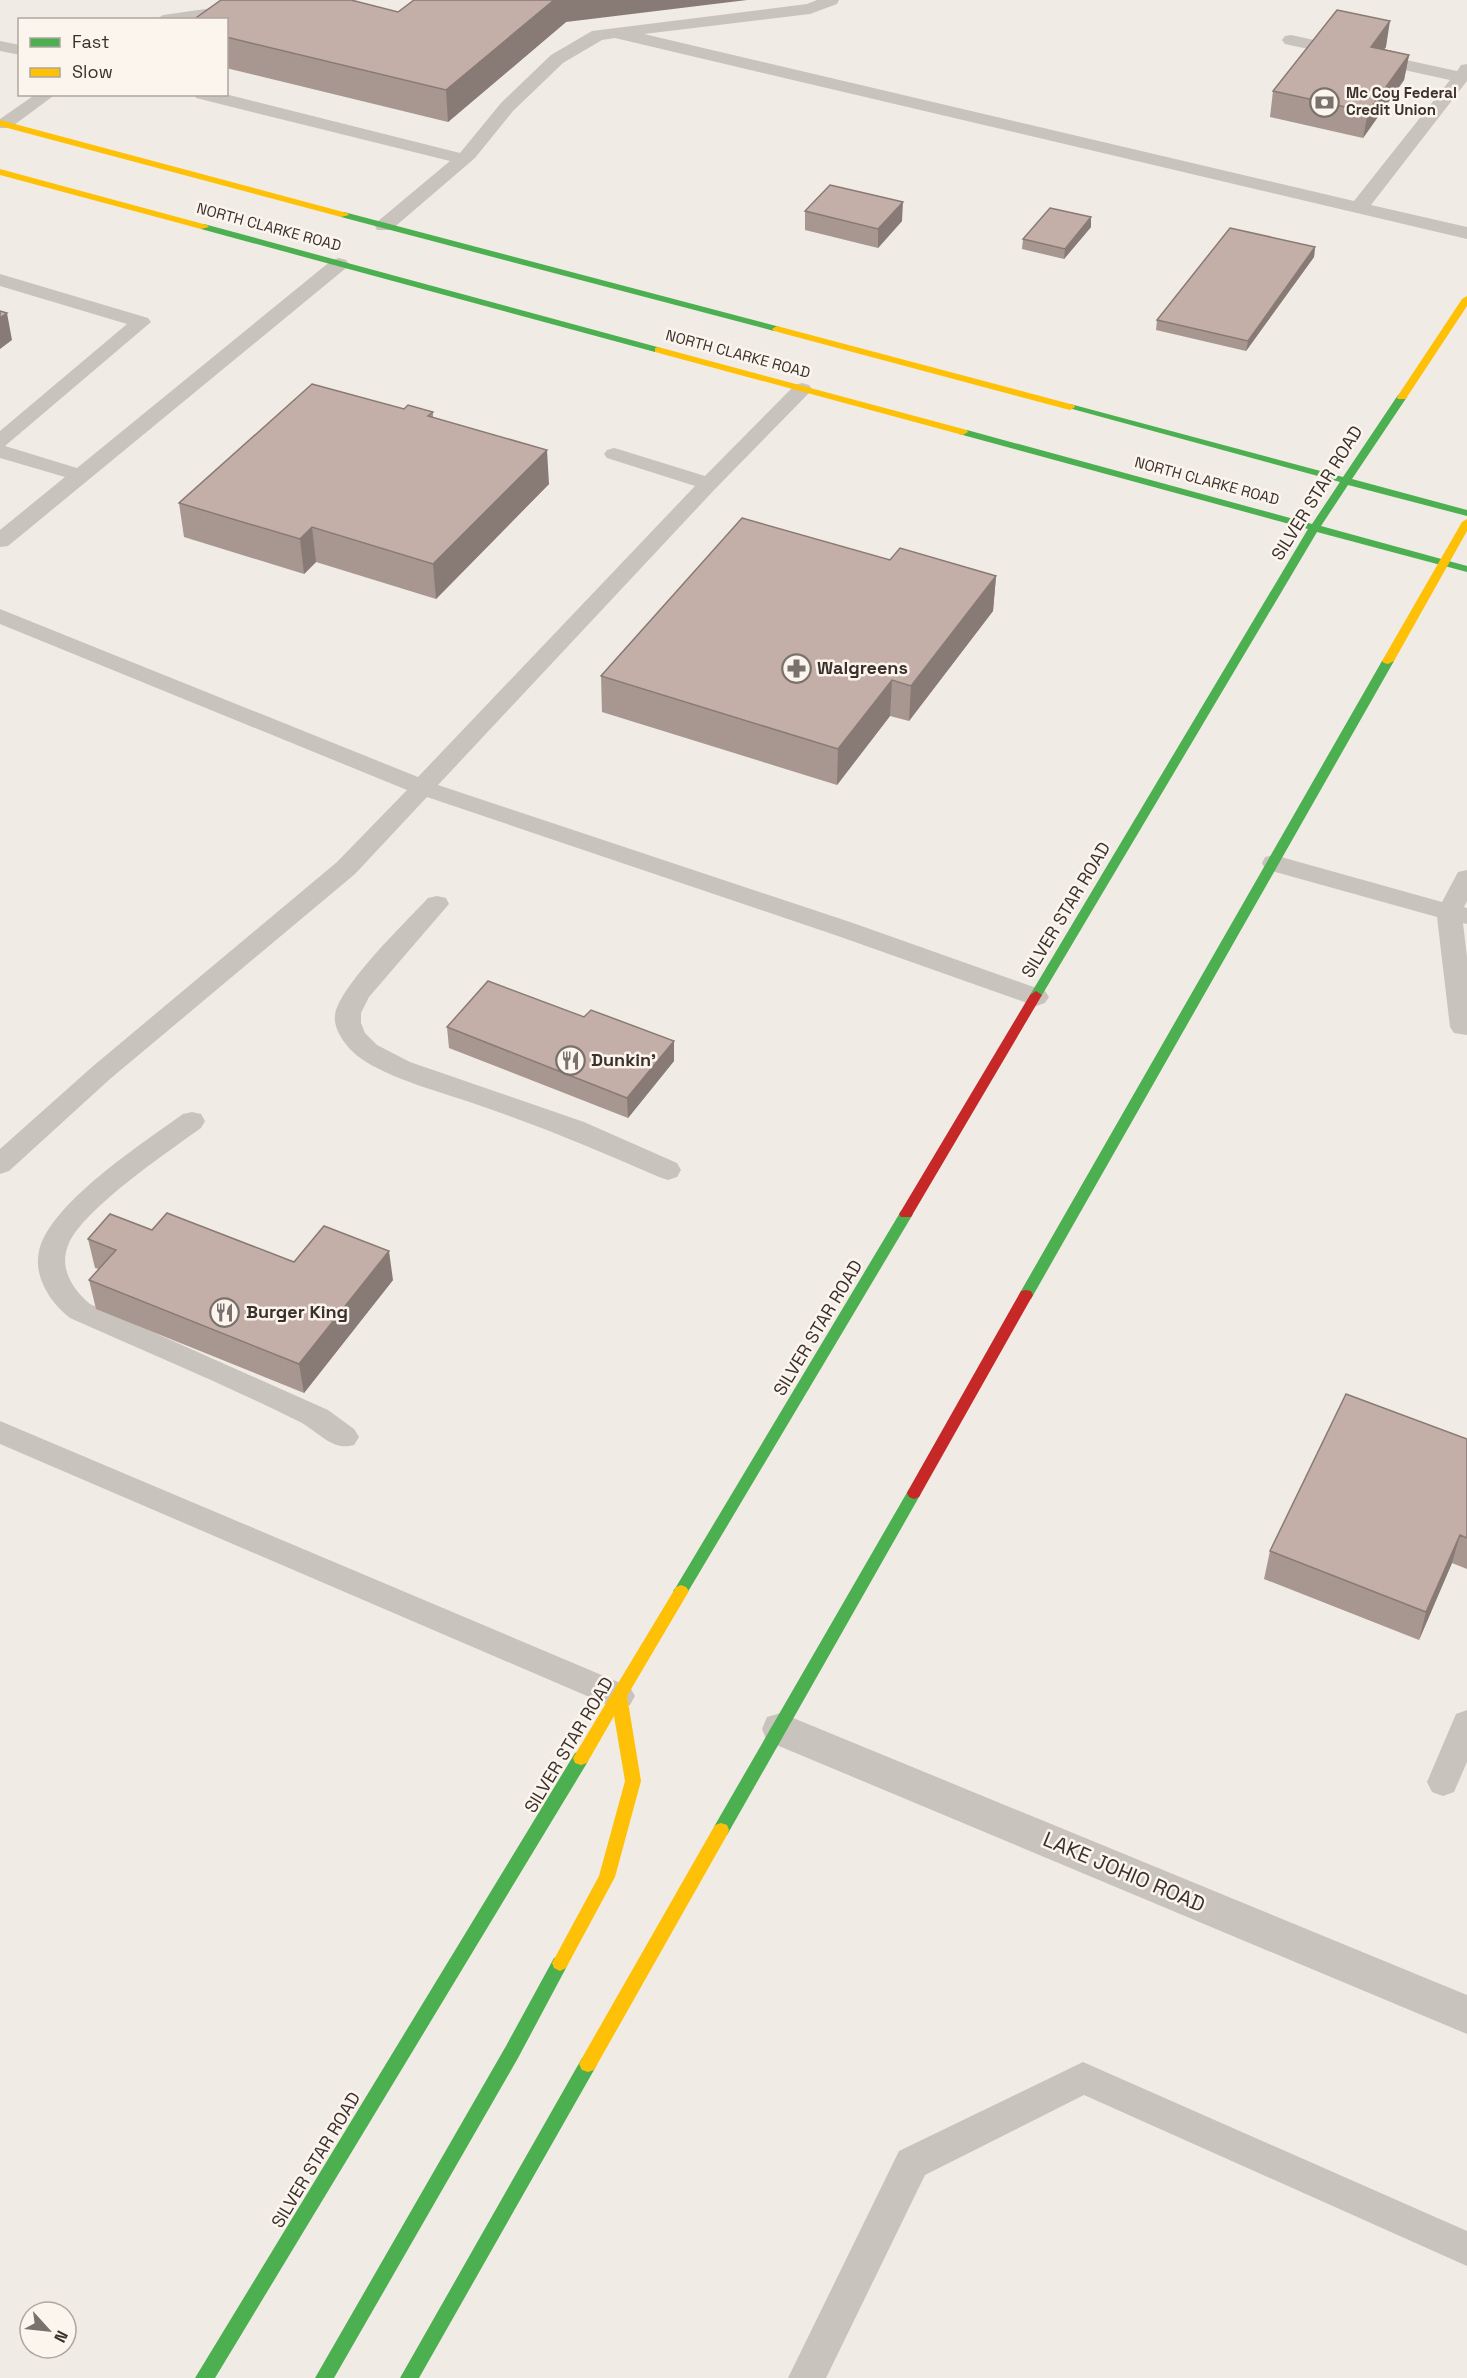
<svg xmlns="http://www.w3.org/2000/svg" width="1467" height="2378" font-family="'Space Grotesk',sans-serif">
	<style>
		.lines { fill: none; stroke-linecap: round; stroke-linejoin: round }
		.lane { fill: #c9c3be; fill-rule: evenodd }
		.street { fill: #c9c3be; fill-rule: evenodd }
		.fast { fill: #4caf50; fill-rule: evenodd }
		.slow { fill: #ffc107; fill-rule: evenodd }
		.jam { fill: #c62828; fill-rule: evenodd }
		.wall { fill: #a89690 }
		.shaded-wall { fill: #887a75 }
		.building { fill: #c3afa7; stroke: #887a75; stroke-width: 1.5 }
		.labels { text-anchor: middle; stroke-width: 5; stroke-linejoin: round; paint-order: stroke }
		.far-poi-label { font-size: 15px; font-weight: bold; fill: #3b302b; stroke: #fbf5ee; text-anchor: start }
		.far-street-label { font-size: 15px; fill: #3b302b; stroke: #fbf5ee }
		.street-label { font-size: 18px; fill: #3b302b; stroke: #fbf5ee }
		.poi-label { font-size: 18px; font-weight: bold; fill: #3b302b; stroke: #fbf5ee; text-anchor: start }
		.near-street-label { font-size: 21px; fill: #3b302b; stroke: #fbf5ee }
	</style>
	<rect width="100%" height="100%" fill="#f0ebe5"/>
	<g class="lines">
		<!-- lane -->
		<path class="lane" d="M268 0H311L303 5 202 20H155L163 15Z
			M817 0H839L837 4 810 14 644 34 1354 201 1450 80 1285 44 1282 40 1285 36 1291 35 1457 71 1461 65 1467 64V81L1371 205 1467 227V239L615 38 602 40 563 63 513 111 475 158 391 230H377L375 226 377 222 450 161 196 98 194 94H225L460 153 501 103 551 55 592 31 807 4Z
			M0 41 20 45V55L0 51Z
			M36 94H56L10 128H0V119Z
			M339 258 346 260 349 264 346 268 8 546 0 547V530L65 477 0 458V431L127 324 0 286V274L148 318 151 322 5 446 77 468 332 260Z
			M802 383 809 385 812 389 809 393 716 488 438 785 853 923 1045 991 1049 997 1045 1003 1036 1006 1027 1003 835 935 427 797 355 874 110 1079 9 1171 0 1174V1149L92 1067 337 862 407 790 0 624V609L418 777 695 486 607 458 604 454 607 450 614 448 621 450 705 476 795 385Z
			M1274 855 1442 902 1458 872 1467 870V901L1464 907 1467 908V924L1463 923 1467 957V1035L1454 1033 1450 1027 1437 917 1265 869 1262 863 1265 857Z
			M437 896 446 898 449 904 369 997 361 1013V1023L365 1033 377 1045 410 1062 584 1122 677 1163 681 1170 677 1177 668 1180 659 1177C600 1151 542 1127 481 1106 445 1093 388 1079 359 1057 347 1048 333 1030 335 1015 340 985 406 922 428 898Z
			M192 1112 201 1114 205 1121 201 1128C169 1151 85 1208 69 1243 58 1267 72 1289 90 1304L328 1410 354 1429 359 1437 354 1445C332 1452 317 1430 298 1421 224 1384 146 1352 70 1318 51 1303 33 1277 39 1251 50 1203 143 1143 183 1114Z
			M0 1421 630 1687 635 1696 630 1705 619 1709 608 1705 0 1444Z
			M1467 1710V1762L1454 1792 1443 1796 1432 1792 1427 1782 1456 1714Z
			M1083 2062 1467 2231V2266L1084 2095 925 2175 826 2378H788L899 2151Z"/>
		<!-- street -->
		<path class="street" d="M781 1713 1467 1995V2034L767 1741 762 1729 767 1717Z"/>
		<!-- fast -->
		<path class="fast" d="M344 212 780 327 782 329 774 331 341 217 339 215Z
			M204 224 661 348 663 350 655 352 201 229 199 227Z
			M1402 394 1407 397 1352 479 1467 510V516L1348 485 1321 526 1467 566V572L1317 532 1042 995 1036 999 1032 998 1030 995 1308 529 959 434 958 432 959 430H967L1312 524 1340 482 1065 407 1070 404 1074 405 1343 477 1398 395Z
			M1388 658 1394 661 1031 1299H1021L1019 1295 1021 1291 1382 661Z
			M906 1209 913 1214 686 1595 681 1597 676 1595 673 1591 676 1587 901 1211Z
			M914 1487 919 1489 921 1493 919 1497 727 1835 721 1837 715 1835 713 1830 715 1825 909 1489Z
			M581 1751 587 1753 589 1758 587 1763 215 2378H195L575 1753Z
			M560 1955 566 1958 568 1963 566 1968 518 2058 334 2378H315L506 2046 554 1958Z
			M588 2056 594 2058 597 2064 594 2070 419 2378H400L582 2058Z"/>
		<!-- slow -->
		<path class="slow" d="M0 120 347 213 349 215 341 217 0 126Z
			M0 169 207 225 209 227 201 229 0 175Z
			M1467 296V306L1407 397 1406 399H1398L1397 397 1462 299Z
			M777 326 1074 405 1075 407 1070 410 1066 409 774 331 772 329Z
			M658 347 967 430 968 432 963 435 959 434 655 352V348Z
			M1467 519V531L1394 661 1388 664 1384 663 1382 661 1462 522Z
			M681 1585 686 1587 689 1591 627 1696 641 1781 615 1877 566 1968 560 1971 554 1968 552 1963 599 1876 625 1781 614 1716 587 1763 581 1765 575 1763 573 1758 676 1587Z
			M721 1823 727 1825 729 1830 727 1835 594 2070 588 2072 582 2070 579 2064 582 2058 715 1825Z"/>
		<!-- jam -->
		<path class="jam" d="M1036 991 1042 995 911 1217H901L899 1214 901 1211 1030 995Z
			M1026 1290 1031 1291 1033 1295 919 1497 914 1499 909 1497 907 1493 909 1489 1021 1291Z"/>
	</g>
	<!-- wall -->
	<path class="wall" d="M226 20 566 22 448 122 226 68Z
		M1386 47 1384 49 1409 55 1404 80 1363 138 1270 117 1273 91Z
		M805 211 902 221 878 248 805 230Z
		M1091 227 1064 259 1022 249 1023 239Z
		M1315 247 1314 257 1246 351 1156 330 1157 320Z
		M404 409 433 412V418L549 484 436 599 316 562 304 574 184 537 179 503Z
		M890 560 996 576 993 611 909 721 890 716 837 785 602 712 601 676Z
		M447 1027 674 1061 628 1118 449 1048Z
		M152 1230 294 1262 393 1280 304 1393 96 1309 89 1280 99 1269 95 1268 88 1239Z
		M1467 1439V1569L1452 1563 1419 1640 1264 1579 1270 1551Z"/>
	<!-- shaded-wall -->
	<path class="shaded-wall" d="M554 0H747L566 22 448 122 446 90Z
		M1390 21 1386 47 1367 72 1371 47Z
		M1409 55 1404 80 1363 138 1368 112Z
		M903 202 902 221 878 248V229Z
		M1091 217V227L1064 259 1065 249Z
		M1315 247 1314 257 1246 351 1248 341Z
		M7 313 12 340 0 349V318Z
		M547 450 549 484 436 599 433 564Z
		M312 527 316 562 304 574 300 539Z
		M996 576 993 611 909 721 911 686Z
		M892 680 890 716 837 785 838 749Z
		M674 1041V1061L628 1118 627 1098Z
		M389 1251 393 1280 304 1393 299 1364Z
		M1460 1535 1452 1563 1419 1640 1426 1612Z"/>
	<!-- building -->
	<path class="building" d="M221 0H351L398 12 414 0H554L446 90 226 37V20H193Z
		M1337 10 1390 21 1371 47 1409 55 1368 112 1273 91Z
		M830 185 903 202 878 229 805 211Z
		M1050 208 1091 217 1065 249 1023 239Z
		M1230 228 1315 247 1248 341 1157 320Z
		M0 311 7 313 0 318Z
		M312 384 404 409 408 405 433 412 428 416 547 450 433 564 312 527 300 539 179 503Z
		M742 518 890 560 900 548 996 576 911 686 892 680 838 749 601 676Z
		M488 981 584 1017 591 1010 674 1041 627 1098 447 1027Z
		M167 1213 294 1262 324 1226 389 1251 299 1364 89 1280 116 1250 88 1239 110 1214 152 1230Z
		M1346 1394 1467 1439V1538L1460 1535 1426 1612 1270 1551Z"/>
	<!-- icons -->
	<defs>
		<symbol id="bank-ring" viewBox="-11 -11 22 22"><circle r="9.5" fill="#fbf5ee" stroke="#7a716c" stroke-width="1.5"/><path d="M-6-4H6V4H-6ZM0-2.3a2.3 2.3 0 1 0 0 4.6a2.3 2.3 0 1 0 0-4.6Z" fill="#7a716c"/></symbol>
		<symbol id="pharmacy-ring" viewBox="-11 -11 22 22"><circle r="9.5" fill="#fbf5ee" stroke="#7a716c" stroke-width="1.5"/><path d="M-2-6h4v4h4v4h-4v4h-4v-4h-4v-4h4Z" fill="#7a716c"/></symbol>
		<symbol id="restaurant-ring" viewBox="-11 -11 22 22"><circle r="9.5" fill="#fbf5ee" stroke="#7a716c" stroke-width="1.5"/><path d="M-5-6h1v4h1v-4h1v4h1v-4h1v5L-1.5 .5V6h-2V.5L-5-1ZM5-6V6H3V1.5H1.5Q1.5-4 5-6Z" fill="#7a716c"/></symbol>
	</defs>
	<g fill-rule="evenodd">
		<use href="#bank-ring" x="1308" y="86" width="33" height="33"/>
		<use href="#pharmacy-ring" x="780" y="652" width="33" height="33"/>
		<use href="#restaurant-ring" x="554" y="1044" width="33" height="33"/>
		<use href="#restaurant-ring" x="208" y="1296" width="33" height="33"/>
	</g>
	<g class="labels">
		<!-- far-poi labels -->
		<g class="far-poi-label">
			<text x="1346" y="98">Mc Coy Federal<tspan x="1346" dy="17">Credit Union</tspan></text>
		</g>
		<!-- far-street labels -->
		<g class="far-street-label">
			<text transform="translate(269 227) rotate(15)" y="5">NORTH CLARKE ROAD</text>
			<text transform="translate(738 354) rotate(15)" y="5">NORTH CLARKE ROAD</text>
			<text transform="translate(1207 481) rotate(15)" y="5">NORTH CLARKE ROAD</text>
		</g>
		<!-- street labels -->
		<g class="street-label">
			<text transform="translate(1317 493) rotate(-58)" y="6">SILVER STAR ROAD</text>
			<text transform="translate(1066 910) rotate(-59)" y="6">SILVER STAR ROAD</text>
			<text transform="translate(818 1328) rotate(-59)" y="6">SILVER STAR ROAD</text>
			<text transform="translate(569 1745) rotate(-59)" y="6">SILVER STAR ROAD</text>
			<text transform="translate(316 2160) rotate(-59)" y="6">SILVER STAR ROAD</text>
		</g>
		<!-- poi labels -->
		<g class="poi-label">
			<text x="817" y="674">Walgreens</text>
			<text x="591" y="1066">Dunkin'</text>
			<text x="246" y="1318">Burger King</text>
		</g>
		<!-- near-street labels -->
		<g class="near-street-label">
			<text transform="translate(1124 1872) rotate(23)" y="7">LAKE JOHIO ROAD</text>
		</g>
	</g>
	<!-- legend -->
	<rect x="18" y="18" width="210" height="78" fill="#fbf5ee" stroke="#aea6a0" stroke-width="1.5"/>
	<rect x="30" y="38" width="30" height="9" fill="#4caf50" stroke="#aea6a0" stroke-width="1.5"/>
	<text x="72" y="48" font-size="18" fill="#3b302b">Fast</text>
	<rect x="30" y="68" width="30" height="9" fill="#ffc107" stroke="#aea6a0" stroke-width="1.5"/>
	<text x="72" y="78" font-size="18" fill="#3b302b">Slow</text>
	<!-- north arrow -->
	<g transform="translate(48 2330) rotate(117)"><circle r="28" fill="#fbf5ee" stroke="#aea6a0" stroke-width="1.5"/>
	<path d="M0-4.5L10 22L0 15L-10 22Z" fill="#7a716c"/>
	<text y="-9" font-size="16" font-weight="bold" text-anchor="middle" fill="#3b302b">N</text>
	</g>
</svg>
